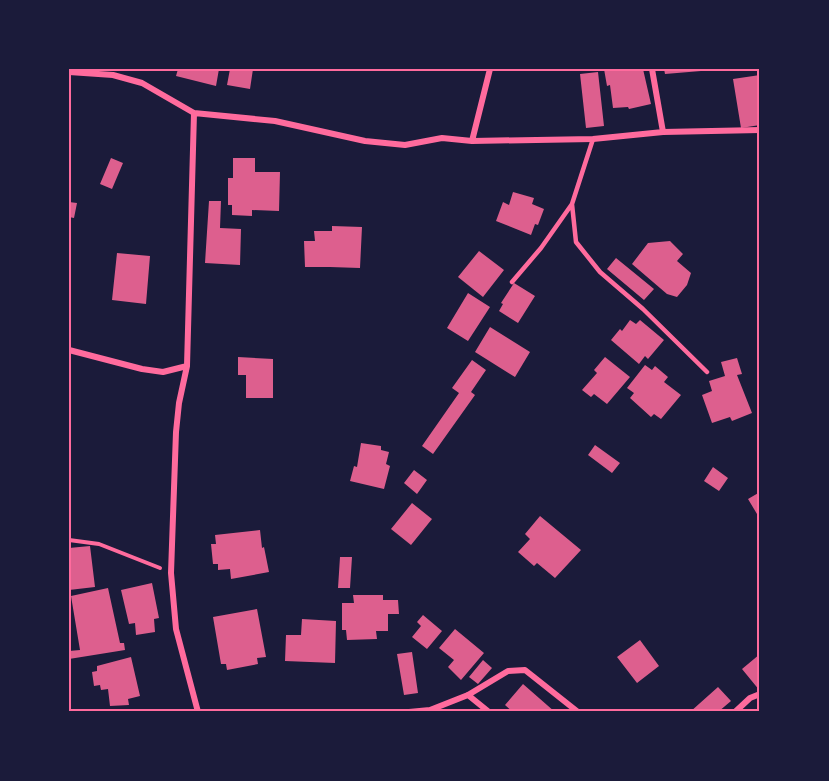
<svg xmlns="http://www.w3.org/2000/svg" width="829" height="781" font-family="'Exo 2',sans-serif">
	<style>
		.building { fill: #dd5f8e }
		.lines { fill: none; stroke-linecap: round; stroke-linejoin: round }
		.path { stroke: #ff6b9d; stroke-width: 4 }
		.service { stroke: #ff6b9d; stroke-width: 4.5 }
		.minor { stroke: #ff6b9d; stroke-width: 6 }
		.neatline { fill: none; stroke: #ff6b9d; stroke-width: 2 }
	</style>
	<rect width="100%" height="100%" fill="#1b1b3a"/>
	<!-- building -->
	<path class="building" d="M178 69H219L216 86 176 76Z
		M230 69H253L250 89 227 85Z
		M604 69H643L651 104 629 109 628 107 613 108 610 85 607 86Z
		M664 69H701V71L665 74Z
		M598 72 604 126 586 128 580 74Z
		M760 75V125L741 128 733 79Z
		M111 158 123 163 112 189 100 184Z
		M233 158H255V172H280L279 211 252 210V216L232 215V205H228V178H233Z
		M513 192 534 198 532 204 544 209 538 225 535 224 531 235 496 221 503 202 509 205Z
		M209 201H221L220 228 241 229 240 265 205 263Z
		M69 202 77 203 74 218 69 217Z
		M332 226 362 227 360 268 330 267H305L304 241H315L314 231H332Z
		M670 241 683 254 677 261 691 273 687 285 677 297 667 294 632 264 648 243Z
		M479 251 504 270 483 297 458 277Z
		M117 253 150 256 146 304 112 300Z
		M616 258 654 289 644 300 607 269Z
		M514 283 535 296 518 323 499 311 503 304 501 303Z
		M468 293 490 307 468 341 447 328Z
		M630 320 636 324 640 320 664 340 648 359 645 356 639 364 611 340 620 329 622 331Z
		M490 327 530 352 515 377 475 352Z
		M238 357 273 359V398H246V375H238Z
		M605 357 630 377 607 404 594 394 591 397 582 390 597 373 594 370Z
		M737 358 742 374 737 375 752 413 732 421 730 417 712 423 702 395 712 391 709 381 725 376 721 362Z
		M472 360 486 370 471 392 475 395 433 454 422 446 459 393 452 388Z
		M645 365 652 370 655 366 668 377 664 382 681 395 661 419 654 414 651 417 630 398 634 393 627 388Z
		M361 443 381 446V450L389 452 386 464 390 466 384 489 350 481 354 466 357 467Z
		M595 445 620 463 612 473 588 455Z
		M713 467 728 478 719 491 704 481Z
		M414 470 427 480 417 494 404 483Z
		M760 492V519L748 499Z
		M412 503 432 519 411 545 391 529Z
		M540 516 581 550 555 578 537 563 534 566 518 552 530 539 525 534Z
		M260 530 262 548 264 547 269 572 231 579 230 569 218 570V564H213L211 544H216L215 535Z
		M90 546 95 587 69 590V548Z
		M340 557H352L350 588H338Z
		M152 583 159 618 154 619 155 632 136 635 135 623 129 624 121 590Z
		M108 588 120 643H124L125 650 69 659V651L80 650 71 596Z
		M353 595H383V600H398L399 614H388V631H376L377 639 347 640 346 630H342V603H354Z
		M257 609 266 657 257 658 258 664 227 670 226 664H221L213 617Z
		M423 615 442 631 427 649 412 637 421 626 417 622Z
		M302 619 336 621 335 663 285 661 286 635H301Z
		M455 629 484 653 461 680 448 667 454 660 439 648Z
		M640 640 659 666 637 683 617 657Z
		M412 652 418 693 404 695 397 654Z
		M760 654V691L742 669Z
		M131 657 140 696 128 699 129 705 110 706 108 689 101 690 100 685 94 686 92 672 97 671V666Z
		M483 660 492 668 478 684 469 677Z
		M523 684 555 712H513L505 705Z
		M718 687 731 701 718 712H690Z"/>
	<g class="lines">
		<!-- path -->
		<path class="path" d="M69 540 99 544 160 568"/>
		<!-- service -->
		<path class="service" d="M593 139 572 204 576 242 600 272 643 309 707 372
			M512 282 541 248 572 204"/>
		<!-- minor -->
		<path class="minor" d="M652 69 663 132
			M69 72 113 75 142 83 194 113 187 366 179 403 176 432 171 573 176 629 198 712
			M194 113 275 121 365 141 405 145 442 138 472 141 593 139 663 132 760 130
			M472 141 490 69
			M69 350 142 369 163 372 187 366
			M468 695 489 712
			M409 712 430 710 468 695 508 671 525 670 578 712
			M735 712 750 698 760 694"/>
	</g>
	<!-- border -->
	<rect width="829" height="781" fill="none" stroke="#1b1b3a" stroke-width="141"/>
	<rect x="70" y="70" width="688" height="640" class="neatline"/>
</svg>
